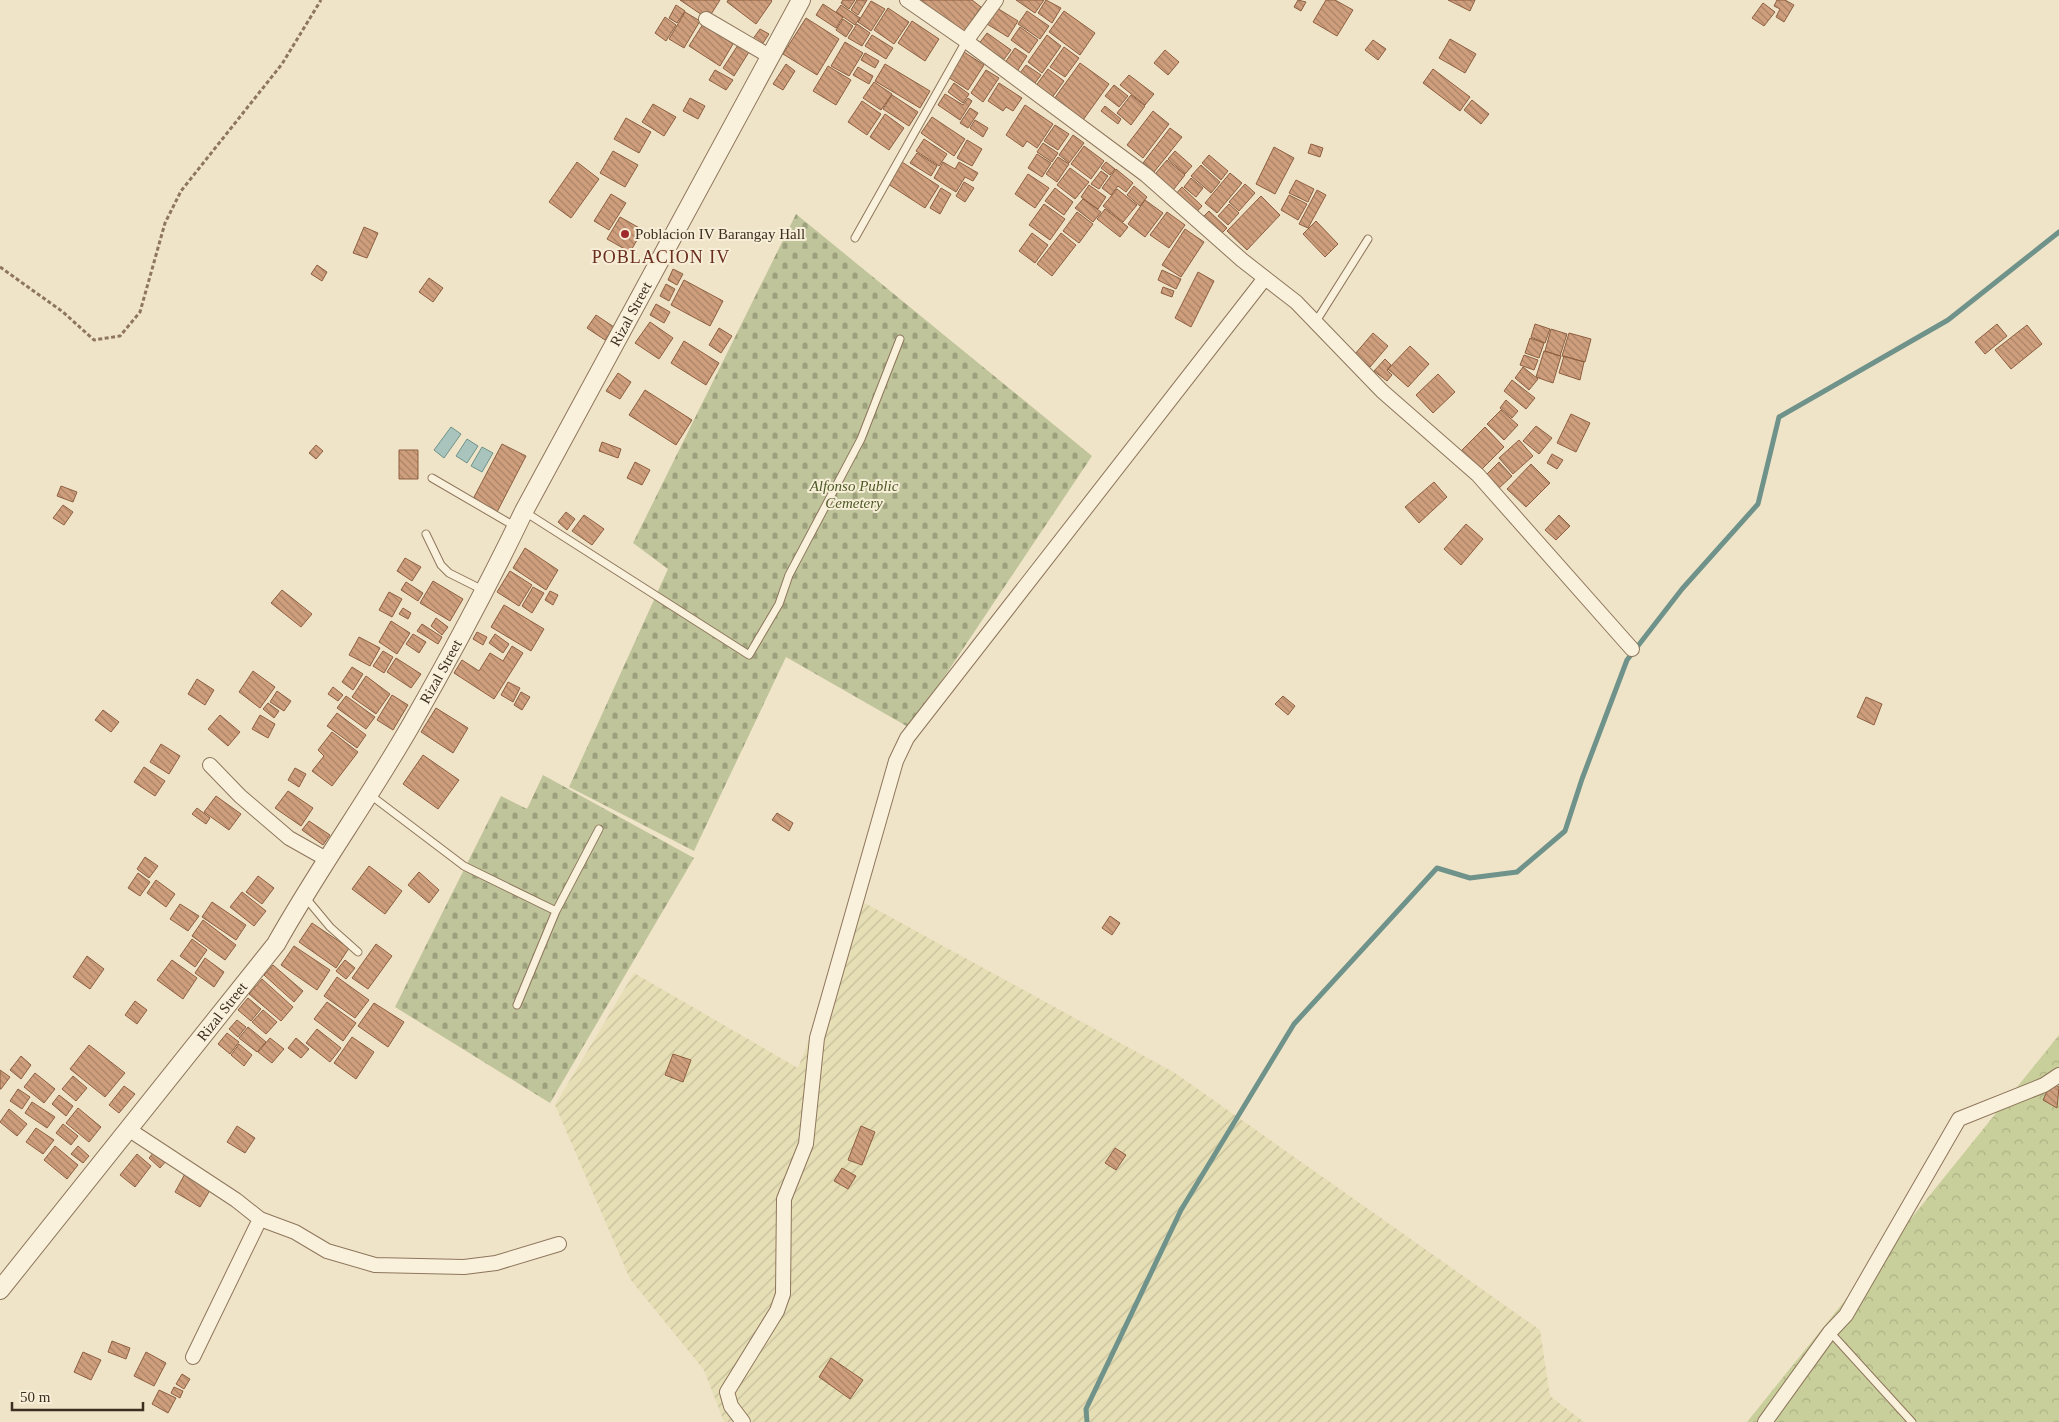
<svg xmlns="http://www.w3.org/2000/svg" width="2059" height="1422" font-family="'Times New Roman',serif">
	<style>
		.farmland { fill: url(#farmland-furrows) }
		.forest { fill: url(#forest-crowns) }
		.cemetery { fill: url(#cemetery-stones) }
		.water { fill: #a9c4bc; stroke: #6f938a }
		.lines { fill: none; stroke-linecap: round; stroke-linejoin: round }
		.stream { stroke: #6f938a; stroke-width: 5 }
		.building { fill: url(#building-back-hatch); stroke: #8d5f41 }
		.service-casing { stroke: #8d765c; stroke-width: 9 }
		.minor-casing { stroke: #8d765c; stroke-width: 16 }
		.tertiary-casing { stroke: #8d765c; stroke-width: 20 }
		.path { stroke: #8d765c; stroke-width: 3; stroke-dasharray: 4 2.5; stroke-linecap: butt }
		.service { stroke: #faf1dc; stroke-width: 7 }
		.minor { stroke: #faf1dc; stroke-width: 14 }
		.tertiary { stroke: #faf1dc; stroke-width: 18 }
		.poi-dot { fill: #9e2a2b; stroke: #f7eed8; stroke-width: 2 }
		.labels { text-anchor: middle; stroke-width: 4; stroke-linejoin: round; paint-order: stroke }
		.poi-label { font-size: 15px; fill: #3d2e20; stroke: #f7eed8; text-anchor: start }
		.street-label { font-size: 15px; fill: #3d2e20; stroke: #f7eed8 }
		.park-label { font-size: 15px; font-style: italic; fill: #4d5a26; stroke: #f7eed8 }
		.quarter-label { font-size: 18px; letter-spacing: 1px; fill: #6b2e1e; stroke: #f7eed8 }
	</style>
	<defs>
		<pattern id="farmland-furrows" width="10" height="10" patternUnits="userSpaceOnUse" patternTransform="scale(1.25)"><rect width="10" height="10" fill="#e6deb5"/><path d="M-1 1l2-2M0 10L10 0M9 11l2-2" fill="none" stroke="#c6bf9b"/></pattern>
		<pattern id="forest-crowns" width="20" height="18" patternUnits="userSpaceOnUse" patternTransform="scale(1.25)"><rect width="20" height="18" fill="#c9cf9b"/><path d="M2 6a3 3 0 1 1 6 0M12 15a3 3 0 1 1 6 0" fill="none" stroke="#aeb285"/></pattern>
		<pattern id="cemetery-stones" width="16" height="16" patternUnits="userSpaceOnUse" patternTransform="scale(1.25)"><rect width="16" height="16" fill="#bfc49a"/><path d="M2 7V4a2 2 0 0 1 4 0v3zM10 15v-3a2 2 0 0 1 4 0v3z" fill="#9ca07d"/></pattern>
		<pattern id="building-back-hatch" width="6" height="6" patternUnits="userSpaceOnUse" patternTransform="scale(1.25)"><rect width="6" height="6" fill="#cf9f7d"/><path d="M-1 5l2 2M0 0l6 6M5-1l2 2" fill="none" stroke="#a98266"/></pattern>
	</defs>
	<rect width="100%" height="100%" fill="#f0e4c8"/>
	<!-- farmland -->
	<path class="farmland" d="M863 902 1175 1073 1540 1330 1550 1396 1584 1422H724L704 1370 630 1279 555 1105 634 973 798 1068Z"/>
	<!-- forest -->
	<path class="forest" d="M2059 1035V1422H1747Z"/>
	<!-- cemetery -->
	<path class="cemetery" d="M796 214 1092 456 910 728 786 657 694 851 569 787 668 569 633 543Z
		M543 775 694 858 550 1103 395 1007 501 796 527 809Z"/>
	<!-- water -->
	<path class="water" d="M451 427 461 434 444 458 434 450Z
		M467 439 478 446 467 463 456 456Z
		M482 447 493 453 482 472 471 466Z"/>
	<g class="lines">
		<!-- stream -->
		<path class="stream" d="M1087 1422 1086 1409 1181 1210 1294 1024 1437 868 1470 878 1517 872 1565 831 1582 779 1627 660 1682 589 1758 504 1779 417 1948 320 2059 232"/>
	</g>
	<!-- building -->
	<path class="building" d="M680 0H720L708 19Z
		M728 0H771L772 1 756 24 727 2Z
		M843 0H855L849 9 841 3Z
		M857 0H867L858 15 851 10Z
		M921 0H972L981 7 963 33 919 3Z
		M1016 0H1044L1035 13Z
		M1046 0 1061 8 1052 23 1038 13Z
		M1298 0 1306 2 1301 11 1294 7Z
		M1326 0H1335L1353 10 1337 36 1313 22Z
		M1448 0H1475L1470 11Z
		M1777 0H1785L1794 5 1784 22 1776 17 1780 9 1774 6Z
		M871 1 885 9 871 31 858 22Z
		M1763 3 1775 12 1764 26 1752 18Z
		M823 4 843 17 836 28 816 15Z
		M676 5 685 11 677 23 669 18Z
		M841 5 860 18 855 25 836 12Z
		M888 8 909 22 894 44 874 30Z
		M997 8 1018 21 1008 37 987 24Z
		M1027 11 1049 26 1040 39 1018 24Z
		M1064 11 1095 33 1080 55 1049 32Z
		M685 12 700 21 684 48 669 39Z
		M665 17 676 25 666 41 655 33Z
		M806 18 839 39 817 75 783 54Z
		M843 19 853 26 846 37 836 30Z
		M912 21 939 39 925 61 898 43Z
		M703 24 733 44 720 66 689 46Z
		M857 24 870 33 862 46 848 38Z
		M1020 27 1038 40 1029 53 1011 40Z
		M760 29 769 34 759 49 750 43Z
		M987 33 1011 50 1002 62 978 45Z
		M872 35 893 48 886 59 865 46Z
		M1047 35 1061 46 1042 73 1028 62Z
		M1450 39 1476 54 1465 73 1439 58Z
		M1373 40 1386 49 1378 60 1365 50Z
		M845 42 863 53 849 76 831 66Z
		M738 45 749 52 734 76 723 68Z
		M1064 47 1079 58 1065 77 1050 67Z
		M1015 48 1027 56 1016 73 1004 64Z
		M1165 50 1179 62 1168 75 1154 63Z
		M964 52 984 65 968 90 948 77Z
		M865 53 879 61 875 68 861 60Z
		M1080 63 1109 84 1083 120 1054 99Z
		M786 64 795 71 783 90 773 84Z
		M885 64 930 91 920 108 875 81Z
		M1026 65 1041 75 1032 87 1017 77Z
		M828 66 851 80 836 105 813 91Z
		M858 67 873 76 869 84 853 75Z
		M1048 69 1064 81 1051 99 1035 87Z
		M1433 69 1470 97 1460 111 1423 83Z
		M715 70 733 80 726 90 709 80Z
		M986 70 999 78 983 102 971 93Z
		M1129 75 1154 94 1145 105 1120 85Z
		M874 82 892 94 881 110 863 98Z
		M954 83 969 94 963 103 948 92Z
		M999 83 1022 98 1013 111 1006 107 1003 111 988 101Z
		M1114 85 1128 96 1119 107 1105 96Z
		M945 94 963 105 968 98 972 101 960 120 938 105Z
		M892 95 918 112 909 126 883 109Z
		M1131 95 1145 106 1131 125 1117 113Z
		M690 98 705 106 698 119 683 111Z
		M1472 100 1489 114 1481 124 1464 110Z
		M862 101 881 114 867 135 848 122Z
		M653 104 676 117 664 136 642 122Z
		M1025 105 1053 124 1037 148 1027 141 1023 147 1006 135Z
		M1105 106 1121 119 1118 124 1101 111Z
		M970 108 978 113 968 128 960 123Z
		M1153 111 1169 124 1143 158 1127 145Z
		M885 114 904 128 889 150 870 137Z
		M932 117 965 139 954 156 921 133Z
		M626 118 651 132 639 153 614 139Z
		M975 120 988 128 983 137 970 128Z
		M1055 125 1069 134 1058 150 1044 141Z
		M1170 128 1182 137 1154 172 1143 163Z
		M1073 135 1084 143 1069 163 1059 155Z
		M924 139 947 154 939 166 916 151Z
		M967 140 982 149 972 166 957 158Z
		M1043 143 1058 153 1052 162 1037 152Z
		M1311 144 1323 148 1320 157 1308 153Z
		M1084 146 1104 161 1091 179 1071 164Z
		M1274 147 1294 158 1275 194 1256 184Z
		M613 151 638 165 625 187 600 173Z
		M1175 151 1192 166 1185 174 1168 159Z
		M917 153 937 166 931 176 910 163Z
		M1037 154 1051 163 1042 177 1028 168Z
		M1209 155 1228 171 1221 180 1202 163Z
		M1058 157 1069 164 1057 182 1046 174Z
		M1167 160 1185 175 1170 194 1151 179Z
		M577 162 599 179 571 218 549 202Z
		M902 162 939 186 925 208 888 184Z
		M943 162 955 169 959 162 978 173 973 181 965 177 956 192 934 178Z
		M1106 162 1115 169 1110 175 1101 168Z
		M1201 165 1220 182 1211 193 1191 176Z
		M1070 168 1089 182 1075 199 1057 185Z
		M1116 169 1133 183 1126 192 1118 186 1111 195 1102 188Z
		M1101 171 1108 176 1099 189 1091 184Z
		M1230 173 1242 183 1217 213 1205 203Z
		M1028 174 1049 188 1035 208 1015 194Z
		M1191 178 1203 188 1196 197 1184 187Z
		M1296 180 1314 189 1308 202 1289 193Z
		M964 182 974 188 965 202 956 196Z
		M1245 184 1255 193 1239 211 1229 202Z
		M1089 185 1106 197 1098 209 1081 197Z
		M1134 186 1147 197 1140 206 1127 195Z
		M1182 187 1202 206 1194 215 1174 196Z
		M941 188 951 194 940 214 930 208Z
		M1055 188 1073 202 1064 215 1045 201Z
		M1117 189 1137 205 1123 222 1103 206Z
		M1317 190 1326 195 1308 228 1299 224Z
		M611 194 626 203 609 230 594 221Z
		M1289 195 1307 204 1298 220 1281 210Z
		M1261 196 1280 215 1247 250 1227 231Z
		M1083 199 1101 212 1093 222 1075 208Z
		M1145 200 1163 213 1145 237 1128 224Z
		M1044 204 1065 219 1050 240 1029 225Z
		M1229 204 1239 213 1228 225 1218 216Z
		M1105 209 1128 227 1120 237 1097 219Z
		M1209 211 1227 228 1218 237 1200 220Z
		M1077 212 1093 224 1079 243 1063 231Z
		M1167 212 1185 225 1169 248 1150 235Z
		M620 217 643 230 630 252 607 239Z
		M1316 221 1338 244 1325 257 1303 234Z
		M364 227 378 233 367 258 353 253Z
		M1185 229 1204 242 1181 277 1162 265Z
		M1032 233 1048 245 1035 263 1019 251Z
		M1061 233 1076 245 1052 276 1037 264Z
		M317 265 327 272 322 281 311 274Z
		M673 269 683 274 677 285 668 280Z
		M1162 270 1181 279 1176 289 1158 280Z
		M1198 272 1214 281 1191 327 1175 318Z
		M429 278 443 288 433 302 419 292Z
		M684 280 723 301 710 326 671 305Z
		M666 284 675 289 669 301 660 296Z
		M1163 287 1174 291 1172 297 1161 293Z
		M656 304 670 312 664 323 650 315Z
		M596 315 614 327 605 340 587 328Z
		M650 322 673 338 659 359 635 343Z
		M1535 324 1550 329 1545 343 1531 337Z
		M1997 324 2007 336 1985 354 1975 342Z
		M2027 325 2042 344 2011 369 1995 350Z
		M719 328 732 336 721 353 709 345Z
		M1551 329 1567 334 1560 356 1545 351Z
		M1373 333 1388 346 1370 367 1355 354Z
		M1569 333 1591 339 1585 362 1562 356Z
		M1530 338 1544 343 1539 358 1525 353Z
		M684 341 719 363 706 385 671 363Z
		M1410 346 1429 364 1408 387 1388 369Z
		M1544 351 1561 356 1553 383 1536 377Z
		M1524 355 1538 360 1534 370 1520 365Z
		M1564 356 1584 362 1580 380 1559 373Z
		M1385 359 1391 365 1387 370 1392 375 1387 381 1374 371Z
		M1523 367 1538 379 1529 390 1515 378Z
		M618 373 631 382 620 399 606 391Z
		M1438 374 1455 392 1433 413 1416 395Z
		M1512 380 1535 398 1526 409 1504 391Z
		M645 390 692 420 676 445 629 415Z
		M1506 400 1518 411 1512 418 1500 408Z
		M1501 410 1518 425 1504 440 1487 424Z
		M1571 414 1590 423 1576 452 1557 443Z
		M1536 426 1552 438 1539 454 1523 441Z
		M1485 427 1504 447 1478 473 1459 453Z
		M1519 440 1533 456 1513 474 1499 458Z
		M602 442 621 449 618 458 599 451Z
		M502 444 526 456 497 512 473 499Z
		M316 445 323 451 316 459 309 453Z
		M399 450H418V479H399Z
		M1552 454 1563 460 1557 469 1547 463Z
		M635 462 650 470 642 485 627 478Z
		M1499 462 1512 476 1497 490 1484 477Z
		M1531 464 1550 483 1526 507 1507 489Z
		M1434 482 1447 497 1419 523 1405 507Z
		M61 486 77 492 73 502 57 496Z
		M63 505 73 512 64 525 53 518Z
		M566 512 575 519 567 530 558 522Z
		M584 515 604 529 592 545 572 531Z
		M1559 515 1570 526 1556 540 1545 530Z
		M1466 524 1483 539 1461 565 1444 549Z
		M525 548 558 570 546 590 513 568Z
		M405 558 421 567 412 581 397 571Z
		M510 571 532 585 519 606 497 592Z
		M433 581 463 599 450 621 420 603Z
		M406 582 423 593 418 601 401 590Z
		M533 587 544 593 532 613 522 606Z
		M282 590 312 614 301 627 271 603Z
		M550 591 558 595 553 605 545 600Z
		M389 592 402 599 392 617 379 610Z
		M504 605 544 629 531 651 491 627Z
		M403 608 411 613 408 619 399 614Z
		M436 618 448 627 442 635 431 626Z
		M391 621 410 633 397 654 379 642Z
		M422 624 442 637 438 644 417 631Z
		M477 632 487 637 483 645 473 639Z
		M413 634 426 642 419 653 406 644Z
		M495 634 509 644 503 653 489 643Z
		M359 637 380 648 370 666 349 655Z
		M512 646 523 653 494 699 454 673 462 660 479 671 490 653 503 661Z
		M383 651 393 657 384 673 373 666Z
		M396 658 421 674 411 688 387 672Z
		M352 667 363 674 353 690 342 682Z
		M253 671 275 687 260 708 239 692Z
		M366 676 390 694 376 714 352 697Z
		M197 679 214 690 205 705 188 694Z
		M508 682 520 688 513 702 501 695Z
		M333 687 343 695 338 701 328 694Z
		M277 691 291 701 284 711 270 702Z
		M521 692 530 697 522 710 514 705Z
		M392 695 408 705 393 730 377 720Z
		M346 696 375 717 366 729 337 708Z
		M1283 696 1295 706 1288 715 1275 704Z
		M1866 697 1882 704 1874 725 1857 717Z
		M268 703 279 711 274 718 263 709Z
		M436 708 468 728 453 753 421 732Z
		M103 710 119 722 111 732 95 720Z
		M337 713 366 735 357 748 327 726Z
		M220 715 240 732 228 746 208 729Z
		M260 715 275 724 268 738 252 729Z
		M332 732 358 752 332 786 312 771 324 756 318 750Z
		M161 744 180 756 169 774 150 762Z
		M423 755 459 780 438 809 403 784Z
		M144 767 165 781 155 796 134 782Z
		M295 768 306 774 299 787 288 780Z
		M288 791 313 808 301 826 275 808Z
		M216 796 241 814 229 830 204 812Z
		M197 808 210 818 206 824 192 814Z
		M777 813 793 823 789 831 772 820Z
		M309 821 330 835 323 845 302 830Z
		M145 857 158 866 149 878 137 869Z
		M369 866 402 891 385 914 352 889Z
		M419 872 439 890 429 903 408 885Z
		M138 873 150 882 140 896 128 888Z
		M258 876 274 888 262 904 246 892Z
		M156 880 175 894 166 907 147 893Z
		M242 892 266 911 254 926 230 907Z
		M212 902 246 925 236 940 202 917Z
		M180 904 199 916 188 931 170 919Z
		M1110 916 1120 923 1112 935 1102 928Z
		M203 920 236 945 225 960 192 936Z
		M312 923 349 948 336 968 299 942Z
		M192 939 207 950 195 967 180 956Z
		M376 944 392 956 368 989 352 978Z
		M294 946 330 970 317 990 281 965Z
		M87 956 104 969 90 989 73 977Z
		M205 958 224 972 214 987 195 973Z
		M172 960 197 978 183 999 157 980Z
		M345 960 355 968 346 979 336 971Z
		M273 965 303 991 294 1002 264 975Z
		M337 977 369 1000 355 1018 324 996Z
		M262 979 293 1007 281 1021 249 994Z
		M248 998 261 1009 251 1021 238 1010Z
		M135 1001 147 1010 137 1024 125 1015Z
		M327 1002 356 1023 343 1041 314 1019Z
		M374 1003 404 1022 388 1047 358 1026Z
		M263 1010 277 1022 266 1034 252 1022Z
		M237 1020 246 1027 238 1037 229 1029Z
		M248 1027 266 1042 257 1052 239 1038Z
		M317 1029 341 1048 330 1062 306 1043Z
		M227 1033 239 1042 230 1054 218 1044Z
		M352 1037 374 1052 356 1079 334 1063Z
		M270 1038 284 1049 272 1063 258 1052Z
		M296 1038 309 1049 301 1058 288 1048Z
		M239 1044 252 1055 244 1066 231 1055Z
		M89 1045 125 1073 105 1097 70 1069Z
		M673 1054 691 1060 683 1082 665 1075Z
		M21 1056 31 1065 21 1079 10 1070Z
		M0 1070 10 1077 1 1089H0Z
		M35 1073 55 1089 44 1103 24 1087Z
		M73 1076 87 1088 76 1101 62 1089Z
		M2051 1083 2059 1087 2057 1108 2043 1100Z
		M124 1086 135 1094 119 1113 109 1105Z
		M18 1089 30 1097 22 1109 10 1101Z
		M59 1095 73 1106 66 1116 52 1104Z
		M32 1102 55 1117 47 1128 25 1113Z
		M78 1108 101 1127 89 1142 66 1123Z
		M9 1109 27 1124 17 1136 0 1122Z
		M63 1124 78 1136 71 1145 56 1133Z
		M237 1126 255 1138 245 1153 227 1142Z
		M861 1126 875 1132 862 1165 848 1160Z
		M36 1128 54 1140 43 1154 26 1142Z
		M55 1146 78 1165 67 1179 44 1160Z
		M78 1146 89 1156 83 1163 71 1154Z
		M1115 1148 1126 1155 1116 1170 1105 1163Z
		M155 1151 167 1160 160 1168 149 1158Z
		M137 1154 151 1166 135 1187 120 1175Z
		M842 1168 856 1176 848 1189 834 1181Z
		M186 1172 212 1187 200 1207 175 1192Z
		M112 1341 130 1348 126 1359 108 1352Z
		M83 1352 101 1360 91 1380 74 1372Z
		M146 1352 166 1363 154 1386 134 1376Z
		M831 1358 863 1380 850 1399 819 1377Z
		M182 1374 190 1379 184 1389 176 1384Z
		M174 1387 183 1391 180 1398 171 1393Z
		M159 1390 176 1398 168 1413 152 1404Z"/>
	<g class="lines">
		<defs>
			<path id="service" d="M855 238 966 41
				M1315 323 1368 239
				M432 478 516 527
				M525 512 749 655 779 604 789 575 861 439 900 339
				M426 534 441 565 449 573 485 591
				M369 794 464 866 556 911
				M305 897 330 927 358 952
				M517 1005 556 911 599 829
				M1830 1332 1912 1422"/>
			<path id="minor" d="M907 0 966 41 1146 175 1242 260 1296 302 1382 391 1478 475 1632 649
				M706 19 771 57
				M966 41 996 0
				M210 765 240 796 289 838 328 860
				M128 1129 236 1200 260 1219 295 1232 327 1251 375 1265 464 1267 496 1263 559 1244
				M193 1357 260 1219
				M743 1422 731 1406 727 1392 777 1311 783 1294 784 1199 806 1144 817 1038 896 761 907 738 1265 278
				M1765 1422 1830 1332 1846 1315 1959 1119 2044 1085 2059 1075"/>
			<g id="tertiary">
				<path id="s1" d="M0 1290 276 944C318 869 368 800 411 725 451 655 489 584 524 511L801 0"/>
			</g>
		</defs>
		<!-- service casing -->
		<use href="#service" class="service-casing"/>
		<!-- minor casing -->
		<use href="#minor" class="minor-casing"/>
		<!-- tertiary casing -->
		<use href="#tertiary" class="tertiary-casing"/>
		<!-- path -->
		<path class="path" d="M0 267 63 312 94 340 120 336 140 312 165 223 181 191 282 64 321 0"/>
		<!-- service -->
		<use href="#service" class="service"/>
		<!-- minor -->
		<use href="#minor" class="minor"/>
		<!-- tertiary -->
		<use href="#tertiary" class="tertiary"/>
	</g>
	<!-- markers -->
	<circle class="poi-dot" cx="625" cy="234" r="5"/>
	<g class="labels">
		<!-- poi labels -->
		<g class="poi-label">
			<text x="635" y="239">Poblacion IV Barangay Hall</text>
		</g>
		<!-- street labels -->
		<g class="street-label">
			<text dy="5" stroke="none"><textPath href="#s1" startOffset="1166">Rizal Street</textPath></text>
			<text dy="5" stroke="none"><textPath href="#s1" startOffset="761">Rizal Street</textPath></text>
			<text dy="5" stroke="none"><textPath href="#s1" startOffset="356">Rizal Street</textPath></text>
		</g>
		<!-- park labels -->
		<g class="park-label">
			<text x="854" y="491">Alfonso Public<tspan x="854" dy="17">Cemetery</tspan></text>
		</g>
		<!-- quarter labels -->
		<g class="quarter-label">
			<text x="661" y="263">POBLACION IV</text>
		</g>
	</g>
	<!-- scale -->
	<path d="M12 1402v8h131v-8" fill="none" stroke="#3d2e20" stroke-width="2.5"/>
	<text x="20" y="1402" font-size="15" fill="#3d2e20" stroke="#f7eed8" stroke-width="4" paint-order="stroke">50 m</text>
</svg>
